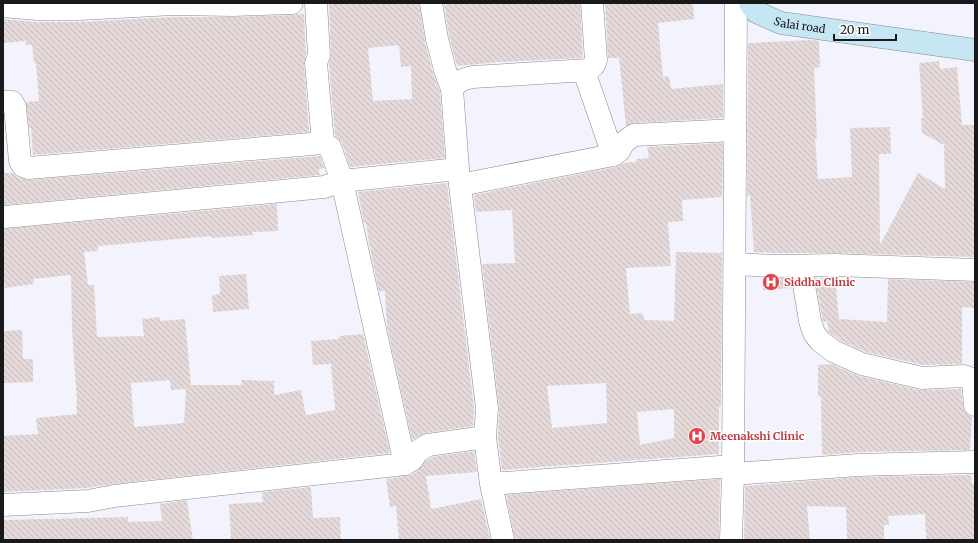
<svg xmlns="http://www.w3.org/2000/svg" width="978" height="543" font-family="Merriweather,serif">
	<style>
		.building { fill: url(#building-back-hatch); fill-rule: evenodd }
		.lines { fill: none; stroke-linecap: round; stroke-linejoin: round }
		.minor-casing { stroke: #888991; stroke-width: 23 }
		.tertiary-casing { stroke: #888991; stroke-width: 23 }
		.secondary-casing { stroke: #888991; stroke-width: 23 }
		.minor { stroke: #fff; stroke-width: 22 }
		.tertiary { stroke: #fff; stroke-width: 22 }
		.secondary { stroke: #c6e6f4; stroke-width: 22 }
		.labels { text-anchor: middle; stroke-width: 3; stroke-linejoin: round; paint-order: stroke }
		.street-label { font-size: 11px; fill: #19191c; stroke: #fff }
		.health-label { font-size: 11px; font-weight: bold; fill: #be3a42; stroke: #fff; text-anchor: start }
	</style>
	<defs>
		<pattern id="building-back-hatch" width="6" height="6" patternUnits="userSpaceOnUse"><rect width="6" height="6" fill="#e5dad9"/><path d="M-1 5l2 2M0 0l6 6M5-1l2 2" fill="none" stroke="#c4baba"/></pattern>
	</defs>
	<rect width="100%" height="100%" fill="#f2f3fd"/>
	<!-- building -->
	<path class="building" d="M329 3H419L425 42 433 73 440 92 445 158 350 167 342 143 335 135 329 65 331 54ZM399 45 401 67 411 66 412 99 373 101 368 48Z
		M444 3H580L583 58 499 62 457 66 449 36Z
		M605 3H693L694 19 658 23 663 77 669 76 671 89 723 84V118L633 123 626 126 619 58H608Z
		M298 14H304L306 53 304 64 309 132 33 155 31 128H29L26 102 39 101 36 63H34L32 45H26L25 41 3 43V19L37 22H80L173 17H232L292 15Z
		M812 40 819 41 820 67 814 68 817 138 815 139 818 179 852 177 850 128 890 127 891 154H879L880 245 918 173 945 189 944 145 922 133 921 118H923L919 63 939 61 940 69 957 67 962 125H975V257L835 253H776L754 252 750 195 747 196 748 43Z
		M723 143 722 197 682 200 683 221 668 222 671 266 626 268 630 314 643 313 644 320 674 321 676 252 722 253 721 407H719V454L502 470 498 437 499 406 482 264 515 263 512 210 476 212 474 195 615 167 624 163 636 162V159L649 158 647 147ZM606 383 607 423 552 428 547 386ZM674 409V438L640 445 637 412Z
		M320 156 324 168 319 169 320 175 4 205 3 173H12L19 178 30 180Z
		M447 183 474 408 473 426 426 433 412 440 387 327 385 291H379L369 243 366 223H364L358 192Z
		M277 204 278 231 252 232 253 235 212 238V236L98 246V251L84 252 88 285H94L97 337 144 336 142 319 160 317V321L185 319 191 385H241L242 380 274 381V395L301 390 306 415 335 410 331 364 313 365 311 341 339 339V336L363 334 390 453 113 484 87 488 3 492V436L38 434 36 418 77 414 76 403H77L72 329 71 275 33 279 34 284 5 288 3 271V229ZM170 380 171 390 186 389 184 423 134 427 131 383Z
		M246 274 249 309 213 312 212 295 220 294 219 276Z
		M763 278H790L792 288 763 290Z
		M815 278H835L839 319 887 322 888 279 975 282V308L962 307V364L923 365 866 352 839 340 829 332 827 321 823 322Z
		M22 330 23 359H33V382L3 383V331Z
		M831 364 859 376 919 390 961 389 963 406 965 412 972 417 970 450 858 452 822 455 821 396H818V365Z
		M474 451 477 472 426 476 431 509 481 499 490 540H399L396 506 390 507 386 479 411 475 418 471 427 460 432 457Z
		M971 475 972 484H975V540H926L925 514 888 516 889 525H884V540H847L846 507 807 506 810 540H744L745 486 859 477Z
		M720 479 719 540H515L506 495Z
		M311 487 313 518 340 517 341 540H231L229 504 263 502 262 492Z
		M187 500 193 540H3V520L128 517V522L162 521 160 504Z"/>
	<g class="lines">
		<defs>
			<path id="minor" d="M316 3 319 55 316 63 323 143
				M431 3 437 39 445 70 452 89
				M3 6 37 9H80L173 4 232 5 292 3
				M584 71 613 155
				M3 102H12L15 107 20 161 23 166 29 168 323 143 330 147 342 181 405 464
				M460 185 613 155 619 151 624 142 634 135 735 130
				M5 217 324 187 342 181 458 169
				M735 264 776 266 835 265 975 270
				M801 267 810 321 814 333 820 341 833 351 862 364 922 378 964 376 969 378 973 382 975 405
				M733 474 858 465 975 462
				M491 484 733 466
				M3 505 88 501 114 496 405 464 412 460 418 451 428 445 485 437
				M503 540 491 484 485 437 487 408 458 169 452 89C457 81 463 79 473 77L588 70 594 65 596 60 592 3"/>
			<path id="tertiary" d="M731 540 733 474 736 3"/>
			<g id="secondary">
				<path id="s1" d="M750 3 756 12 781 23 975 50"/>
			</g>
		</defs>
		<!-- minor casing -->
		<use href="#minor" class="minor-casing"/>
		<!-- tertiary casing -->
		<use href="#tertiary" class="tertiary-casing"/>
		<!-- secondary casing -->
		<use href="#secondary" class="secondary-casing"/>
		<!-- minor -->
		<use href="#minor" class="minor"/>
		<!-- tertiary -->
		<use href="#tertiary" class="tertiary"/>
		<!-- secondary -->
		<use href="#secondary" class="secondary"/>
	</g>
	<!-- icons -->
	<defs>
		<symbol id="hospital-disc" viewBox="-11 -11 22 22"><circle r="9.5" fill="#e0444e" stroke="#fff"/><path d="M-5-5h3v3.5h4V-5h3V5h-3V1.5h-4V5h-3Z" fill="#fff"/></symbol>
	</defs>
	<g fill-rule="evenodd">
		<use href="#hospital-disc" x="761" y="272" width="20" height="20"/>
		<use href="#hospital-disc" x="687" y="426" width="20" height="20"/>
	</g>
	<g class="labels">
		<!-- street labels -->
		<g class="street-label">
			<text dy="4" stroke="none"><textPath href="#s1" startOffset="57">Salai road</textPath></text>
		</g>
		<!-- health labels -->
		<g class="health-label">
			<text x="784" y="286">Siddha Clinic</text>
			<text x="710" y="440">Meenakshi Clinic</text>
		</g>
	</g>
	<!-- border -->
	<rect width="978" height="543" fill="none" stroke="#19191c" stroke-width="8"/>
	<!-- scale -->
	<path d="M834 34v6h62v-6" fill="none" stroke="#19191c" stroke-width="2"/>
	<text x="840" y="34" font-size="12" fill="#19191c" stroke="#ffffff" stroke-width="3" paint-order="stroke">20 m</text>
</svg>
